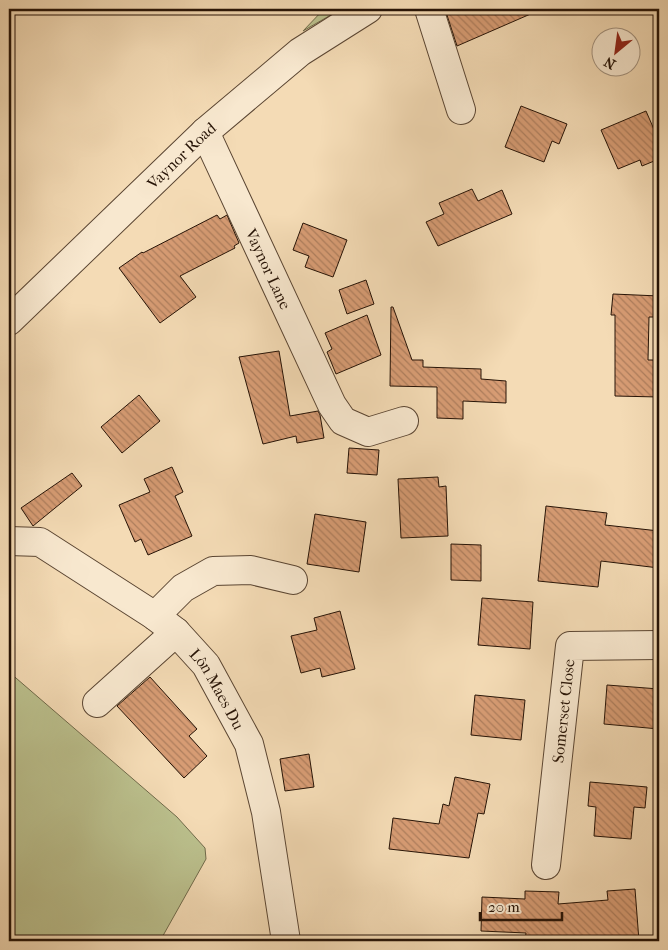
<svg xmlns="http://www.w3.org/2000/svg" width="668" height="950" font-family="'IM FELL French Canon',serif">
	<style>
		.grass { fill: #bbc08d; stroke: #706a4a }
		.building { fill: url(#building-back-hatch); stroke: #261306 }
		.lines { fill: none; stroke-linecap: round; stroke-linejoin: round }
		.minor-casing { stroke: #5a4532; stroke-width: 30 }
		.minor { stroke: #f8e8cf; stroke-width: 28 }
		.labels { text-anchor: middle; stroke-width: 5; stroke-linejoin: round; paint-order: stroke }
		.street-label { font-size: 16px; fill: #261306; stroke: #f8e8cf }
	</style>
	<defs>
		<pattern id="building-back-hatch" width="6" height="6" patternUnits="userSpaceOnUse" patternTransform="scale(1.25)"><rect width="6" height="6" fill="#d79c74"/><path d="M-1 5l2 2M0 0l6 6M5-1l2 2" fill="none" stroke="#ae7e5d"/></pattern>
	</defs>
	<rect width="100%" height="100%" fill="#f4dbb5"/>
	<filter id="stains"><feTurbulence type="fractalNoise" baseFrequency=".004" numOctaves="4"/><feColorMatrix values="0 0 0 0 .2 0 0 0 0 .09 0 0 0 0 .02 0 0 0 .5 -.17"/></filter>
	<radialGradient id="worn" r=".72"><stop offset=".6" stop-color="#630" stop-opacity="0"/><stop offset="1" stop-color="#630" stop-opacity=".3"/></radialGradient>
	<!-- grass -->
	<path class="grass" d="M324 9H338L336 12 303 31Z
		M9 672 177 817 205 848 206 859 160 941H9Z"/>
	<!-- building -->
	<path class="building" d="M445 9H542L457 46Z
		M521 106 567 124 559 144 552 141 544 162 505 147Z
		M646 111 659 141V159L642 166 640 160 618 169 601 130Z
		M472 189 478 201 502 190 512 214 438 246 426 222 444 214 439 203Z
		M217 215 220 219 227 215 239 243 234 246 235 248 180 276 196 297 160 323 119 268 142 252 143 253Z
		M303 223 347 240 333 277 305 267 309 256 293 250Z
		M366 280 374 304 347 314 339 290Z
		M613 294 659 296V317H649L648 360H659V397L615 396V315H611Z
		M391 307H393L412 360H423V367L481 369V379L506 381V403L463 401V419L437 418V387L390 386Z
		M367 315 381 355 336 374 327 352 332 349 325 333Z
		M279 351 290 416 318 411 320 415 324 438 297 443 296 436 263 444 239 357Z
		M139 395 160 421 122 453 101 427Z
		M349 448 379 450 377 475 347 473Z
		M172 467 183 492 175 496 192 536 148 555 141 539 135 542 119 505 150 492 144 479Z
		M72 473 82 486 33 526 21 508Z
		M438 477 439 487 446 486 448 536 401 538 398 479Z
		M546 506 607 513 605 525 659 531V568L601 561 598 587 538 581Z
		M315 514 366 522 359 572 307 564Z
		M451 544 481 545V581L451 580Z
		M482 598 533 602 530 649 478 645Z
		M340 611 355 669 322 677 320 668 301 673 291 636 317 630 314 618Z
		M150 677 197 729 189 736 207 756 184 778 117 706Z
		M607 685 659 689V729L604 724Z
		M475 695 525 700 521 740 471 735Z
		M309 754 314 787 285 791 280 759Z
		M455 777 490 784 484 814 478 813 469 858 389 849 393 818 439 824 443 804 449 806Z
		M590 782 647 787 645 808 634 807 631 839 594 836 596 807 588 806Z
		M635 889 639 941H604V939L580 941H525L526 933 481 931 482 897 525 899V891L559 892 558 904 608 900 607 891Z"/>
	<g class="lines">
		<defs>
			<g id="minor">
				<path d="M429 9 461 110"/>
				<path id="s1" d="M205 132 332 405 343 421 368 432 404 421"/>
				<path id="s2" d="M9 321 205 132 300 52 368 9"/>
				<path id="s3" d="M9 541 40 542 155 616 176 632 206 665 249 744 266 812 286 941"/>
				<path d="M155 616 183 588 213 571 251 570 293 580"/>
				<path d="M97 703 176 632"/>
				<path id="s4" d="M546 865 570 646 659 645"/>
			</g>
		</defs>
		<!-- minor casing -->
		<use href="#minor" class="minor-casing"/>
		<!-- minor -->
		<use href="#minor" class="minor"/>
	</g>
	<g class="labels">
		<!-- street labels -->
		<g class="street-label">
			<text dy="6" stroke="none"><textPath href="#s2" startOffset="239">Vaynor Road</textPath></text>
			<text dy="6" stroke="none"><textPath href="#s1" startOffset="151">Vaynor Lane</textPath></text>
			<text dy="6" stroke="none"><textPath href="#s3" startOffset="265">Lôn Maes Du</textPath></text>
			<text dy="6" stroke="none"><textPath href="#s4" startOffset="155">Somerset Close</textPath></text>
		</g>
	</g>
	<!-- margin -->
	<rect width="668" height="950" fill="none" stroke="#f4dbb5" stroke-width="30"/>
	<rect x="10" y="10" width="648" height="930" fill="none" stroke="#261306" stroke-width="2.5"/>
	<rect x="15" y="15" width="638" height="920" fill="none" stroke="#261306"/>
	<!-- north arrow -->
	<g transform="translate(616 52) rotate(209)"><circle r="24" fill="#f8e8cf" stroke="#a4937f"/>
	<path d="M0-4L9 19L0 12L-9 19Z" fill="#8f2418"/>
	<text y="-8" font-size="14" font-weight="bold" text-anchor="middle" fill="#261306">N</text>
	</g>
	<!-- scale -->
	<path d="M480 912v8h82v-8" fill="none" stroke="#261306" stroke-width="2.5"/>
	<text x="488" y="912" font-size="15" fill="#261306" stroke="#f8e8cf" stroke-width="4" paint-order="stroke">20 m</text>
	<rect width="100%" height="100%" filter="url(#stains)"/>
	<rect width="100%" height="100%" fill="url(#worn)"/>
</svg>
